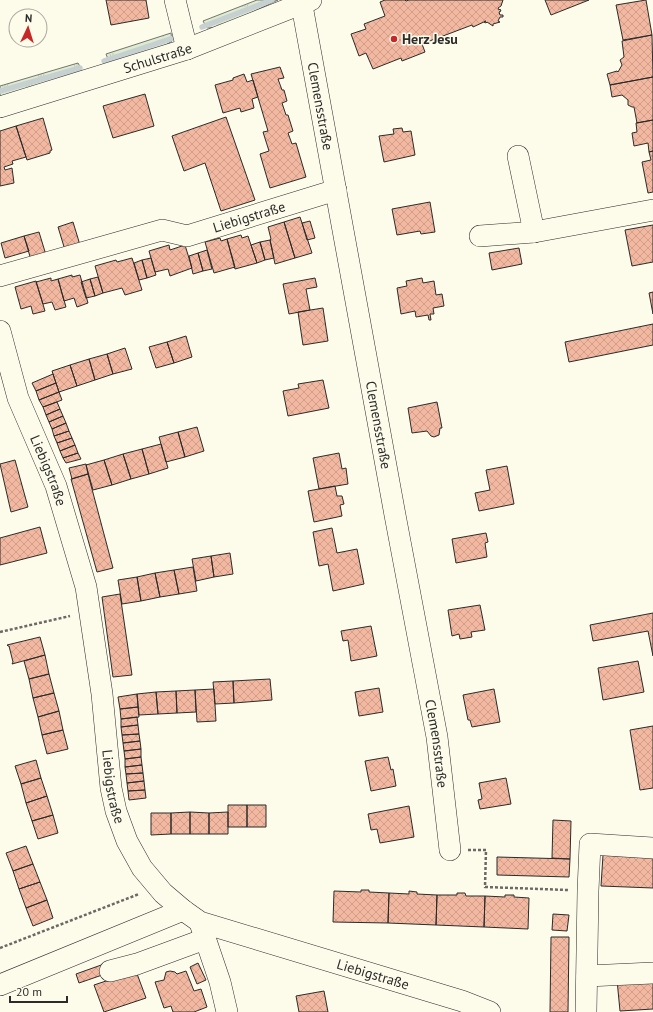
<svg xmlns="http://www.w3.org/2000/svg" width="653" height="1012" font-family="'PT Sans',sans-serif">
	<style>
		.grass { fill: url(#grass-tufts); stroke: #74746e }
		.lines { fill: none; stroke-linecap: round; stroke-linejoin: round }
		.stream { stroke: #c7d0d0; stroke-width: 5.5 }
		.building { fill: url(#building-cross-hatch); stroke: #2b2b2b }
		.minor-casing { stroke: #2b2b2b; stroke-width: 22 }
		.path { stroke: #6a6964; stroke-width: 2.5; stroke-dasharray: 3 2; stroke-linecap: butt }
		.minor { stroke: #fdfbea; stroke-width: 21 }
		.poi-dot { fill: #c62828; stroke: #fdfbea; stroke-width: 1.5 }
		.labels { text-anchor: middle; stroke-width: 3; stroke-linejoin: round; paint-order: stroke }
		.poi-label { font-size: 14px; font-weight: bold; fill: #2b2b2b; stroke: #fdfbea; text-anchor: start }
		.street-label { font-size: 14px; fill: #2b2b2b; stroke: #fdfbea }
	</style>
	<defs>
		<pattern id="grass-tufts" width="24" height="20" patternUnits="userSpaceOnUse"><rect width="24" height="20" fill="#deebd1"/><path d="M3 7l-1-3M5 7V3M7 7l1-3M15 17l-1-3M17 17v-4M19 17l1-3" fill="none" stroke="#bfcab4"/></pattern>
		<pattern id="building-cross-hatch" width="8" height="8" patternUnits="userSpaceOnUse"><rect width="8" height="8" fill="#f2b8a0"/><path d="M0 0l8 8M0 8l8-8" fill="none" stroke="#d09e8a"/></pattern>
	</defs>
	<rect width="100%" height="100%" fill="#fdfbea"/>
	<!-- grass -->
	<path class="grass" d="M257 0H278L221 27 207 28 203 21Z
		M171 33 172 41 157 51 110 64 106 54Z
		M78 63 83 72 0 98V86Z"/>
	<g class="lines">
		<!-- stream -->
		<path class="stream" d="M202 27 272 0
			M104 61 173 38
			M0 91 80 68"/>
	</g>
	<!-- building -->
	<path class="building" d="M106 0H146L149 18 111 25Z
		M385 0H405L406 1 409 0H503L501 6 498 8 499 10 500 9 501 11 499 12 500 15H503V17H500L498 21 500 22 493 24V26L487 22 486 23 484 22 486 21 473 27 472 25 422 44 425 52 402 61 401 58 373 69 366 53 359 56 351 34 366 29 364 24 385 16 380 2Z
		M545 0H589L551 15Z
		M646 0 652 35 623 40 616 5Z
		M652 35 653 77 610 85 607 74 617 71 618 72 622 65 620 60 624 57 622 41Z
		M280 67 284 78 278 79 282 90H284L287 101 282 103 286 115H288L293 131 288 133 292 144 296 143 306 177 270 188 260 154 269 151 263 132 268 131 251 74Z
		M244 74 247 82 253 80 258 97 252 99 254 108 241 112 240 108 223 113 215 85 233 80V78Z
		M653 77V120L637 123 634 107H632L628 105V100L622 95 612 97 610 85Z
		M145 94 154 126 113 138 103 106Z
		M226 117 255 200 221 211 205 163 184 171 172 136Z
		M43 118 52 150 50 151V153L27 160 16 126Z
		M653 120V151L649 152 648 143 634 146 632 133 637 132 636 123Z
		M16 126 26 157 12 161 13 164 4 167 5 170 12 168 14 183 0 186V131Z
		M402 128 403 132 411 131 415 155 384 162 379 136 394 134 393 129Z
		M653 151V192L648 193 642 162 651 160 649 152Z
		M430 202 435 232 421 234 420 231 397 235 392 209Z
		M300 217 312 253 295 258 284 222Z
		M310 221 315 238 307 240 302 223Z
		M73 222 80 245 65 250 58 227Z
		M284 222 295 258 275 264 270 240 271 239 268 227Z
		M653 225V262L632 266 625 230Z
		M39 232 46 255 31 260 24 236Z
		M241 235 242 238 248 236 257 263 235 269 227 239Z
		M24 236 29 251 5 258 1 243Z
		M220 238 221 241 227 239 235 267 214 273 205 242Z
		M270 240 274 258 265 260 260 242Z
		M260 242 265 260 257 263 251 245Z
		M169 245 170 250 185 245 192 268 170 276 168 269 155 272 149 251Z
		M519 248 522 264 492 270 489 253Z
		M207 250 212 269 203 271 198 253Z
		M198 253 203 271 193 274 189 256Z
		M132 258 142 290 125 295 122 288 103 293 95 266 116 260 117 262Z
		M151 258 156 275 147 278 142 260Z
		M142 260 147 278 139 280 134 263Z
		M72 275V277L80 275 88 303 77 307 74 298 64 301 58 279Z
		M98 277 103 293 95 296 90 279Z
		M51 278V281L58 279 66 307 55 310 52 302 43 304 36 282Z
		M315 278 317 287 306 289 310 310 289 314 283 284Z
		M422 278 423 283 434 281 436 295 442 294 444 306 433 308 434 314H430L431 320H429L428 315 416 317 415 311 401 314 397 288 407 286 406 281Z
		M90 279 95 296 86 298 81 282Z
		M36 281 45 311 33 314 31 306 21 309 15 287Z
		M653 292V314L649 293Z
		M323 308 328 341 303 345 298 312Z
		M653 324V345L569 362 565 342Z
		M186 336 192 357 174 363 167 342Z
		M167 342 174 363 156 368 149 347Z
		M125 348 132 369 113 374 107 354Z
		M107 354 113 374 95 380 89 359Z
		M89 359 95 380 77 386 70 365Z
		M70 365 77 386 59 392 52 371Z
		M53 374 56 383 36 391 32 383Z
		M323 380 329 408 288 416 283 391 299 388 298 384Z
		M56 383 59 392 39 400 36 391Z
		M59 392 62 400 43 407 39 400Z
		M57 402 60 409 46 415 43 407Z
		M437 402 442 428H440L439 435 434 437 431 436 427 431 412 433 408 408Z
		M60 409 63 416 49 422 46 415Z
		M63 416 66 423 52 429 49 422Z
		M66 423 69 431 54 436 52 429Z
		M197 427 204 451 185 457 178 432Z
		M69 431 72 438 57 443 54 436Z
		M178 432 185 457 166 462 159 437Z
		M72 438 75 445 60 451 57 443Z
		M161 444 168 468 149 474 142 449Z
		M75 445 78 453 63 458 60 451Z
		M142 449 149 474 131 479 123 454Z
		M78 453 81 459 66 463 63 458Z
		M339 453 342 469 346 468 348 484 319 489 313 458Z
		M123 454 131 479 112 485 104 460Z
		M15 460 28 507 11 512 0 464Z
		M104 460 112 485 93 490 86 465Z
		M86 464 88 474 72 479 69 468Z
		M507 466 514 504 479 511 475 493 490 490 486 470Z
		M88 474 113 568 97 572 71 479Z
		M335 486 337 496H342L344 504 340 505 342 516 314 522 308 491Z
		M40 527 47 553 0 565V538Z
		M332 528 337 553 357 549 364 584 333 591 328 564 319 566 313 532Z
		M486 533 488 542 485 543 487 557 456 563 452 539Z
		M230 553 233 574 214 577 211 556Z
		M211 556 214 577 196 581 192 559Z
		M193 567 197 591 179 594 174 570Z
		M174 570 179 594 160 597 155 573Z
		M155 573 160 597 141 601 137 577Z
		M137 577 141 601 122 604 118 580Z
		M120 594 132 675 113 677 102 597Z
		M480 605 485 630 471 632 472 637 460 639 459 634 452 636 448 610Z
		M653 613V656L648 631 593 641 590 625Z
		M371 626 377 656 351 661 348 640 343 641 341 631Z
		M40 637 45 655 12 664 13 662 9 646H8L7 645Z
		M45 655 49 674 29 679 24 661Z
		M638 661 644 692 603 700 598 668Z
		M49 674 54 693 33 698 29 679Z
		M270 679 272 700 234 703 233 681Z
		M233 681 234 703 215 704 213 682Z
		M379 688 383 712 359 716 355 692Z
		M214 689 216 721 197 722 195 690Z
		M494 689 500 722 472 727 470 720H468L463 695Z
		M195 690 196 712 177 713 176 691Z
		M176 691 177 713 158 714 156 692Z
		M156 692 158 714 139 715 137 694Z
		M54 693 59 711 38 717 33 698Z
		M137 694 138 707 120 709 118 697Z
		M138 707 139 717 121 719 120 709Z
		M59 711 63 730 42 735 38 717Z
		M137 717 138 725 121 727V719Z
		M138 725 139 734 122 735 121 727Z
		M653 726V788L640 790 630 730Z
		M63 730 68 749 47 754 42 735Z
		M139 734 140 741 123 743 122 735Z
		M140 741 141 749 124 751 123 743Z
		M141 749V757L125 759 124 751Z
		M141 757 142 765 125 767V759Z
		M388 757 391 770 393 769 396 786 371 791 365 761Z
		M36 760 41 778 21 784 15 766Z
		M142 765 143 773 126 774 125 767Z
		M143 773 144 781 127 783 126 774Z
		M41 778 47 796 26 803 21 784Z
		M506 778 511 804 480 809 478 800 482 799 479 783Z
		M144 781 145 790 128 791 127 783Z
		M145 790 146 798 129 800 128 791Z
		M47 796 53 815 32 821 26 803Z
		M228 805H247V827H228Z
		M247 805H266V827H247Z
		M409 806 414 837 380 843 377 829 371 830 368 814Z
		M190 812V834H171V813Z
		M190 812 209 813V834H190Z
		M228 812V834H209V813Z
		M151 813H171V834L151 835Z
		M53 815 58 833 38 839 32 821Z
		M553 820 571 821 570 859 552 858Z
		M26 846 33 864 13 871 6 853Z
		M603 855 653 858V888L601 886Z
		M497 857 570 859 569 877 497 875Z
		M33 864 40 882 19 889 13 871Z
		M40 882 47 900 26 908 19 889Z
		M361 890H369V892L389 893 388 923 333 922 334 891 361 892Z
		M409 891 417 892V894L437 895 436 925 388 923 389 893 409 894Z
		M457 893H465L466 896H485L484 927 436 925 437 895H457Z
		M505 895H514V897L529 898 528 929 484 927 485 896 505 897Z
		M47 900 53 918 33 926 26 908Z
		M553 914 569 915 567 931 552 930Z
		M551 937H569L568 1012H550Z
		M198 963 206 980 197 984 190 967Z
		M104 964 108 973 79 983 76 974Z
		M136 971 146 998 104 1012 94 985Z
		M170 971 175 972 177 974 186 971 194 991 201 989 207 1007 194 1012H173L171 1006 164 1008 155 982 164 980 166 972Z
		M653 978V1009L620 1011 617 980Z
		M324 991 328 1012H299L296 996Z"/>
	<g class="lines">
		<defs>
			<g id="minor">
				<path d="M175 0 187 49"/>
				<path id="s1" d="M301 0 395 515 437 737 450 850"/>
				<path id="s2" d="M0 107 187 49 311 0"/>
				<path d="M518 156 534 232 653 210"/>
				<path d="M480 236 534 232"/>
				<path id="s3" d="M0 276 162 230 187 236 336 190"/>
				<path id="s4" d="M0 331 18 398 56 486 86 587 102 694 111 788 116 811 127 841 142 868 163 893 183 910 200 922 462 1001 490 1012"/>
				<path d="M201 926 220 982 227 1012"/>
				<path d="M110 971 137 964 205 939"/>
				<path d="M587 976 653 973"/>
				<path d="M0 985 183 910"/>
				<path d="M586 1012 588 891 590 844 653 848"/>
			</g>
		</defs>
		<!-- minor casing -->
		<use href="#minor" class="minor-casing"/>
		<!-- path -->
		<path class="path" d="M0 632 70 616
			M468 850H486L485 887 568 890
			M0 948 139 894"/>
		<!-- minor -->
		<use href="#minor" class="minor"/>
	</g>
	<!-- markers -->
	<circle class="poi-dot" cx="394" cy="39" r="4"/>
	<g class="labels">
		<!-- poi labels -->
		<g class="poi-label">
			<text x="402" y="44">Herz Jesu</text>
		</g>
		<!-- street labels -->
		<g class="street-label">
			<text dy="5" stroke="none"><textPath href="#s2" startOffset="165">Schulstraße</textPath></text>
			<text dy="5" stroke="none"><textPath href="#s1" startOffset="108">Clemensstraße</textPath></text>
			<text dy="5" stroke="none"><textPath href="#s3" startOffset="259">Liebigstraße</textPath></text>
			<text dy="5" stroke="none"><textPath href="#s1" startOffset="432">Clemensstraße</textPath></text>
			<text dy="5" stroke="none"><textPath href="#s4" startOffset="148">Liebigstraße</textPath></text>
			<text dy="5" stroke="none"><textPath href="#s1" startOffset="756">Clemensstraße</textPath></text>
			<text dy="5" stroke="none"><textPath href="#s4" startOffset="472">Liebigstraße</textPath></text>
			<text dy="5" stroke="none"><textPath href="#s4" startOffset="820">Liebigstraße</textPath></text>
		</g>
	</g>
	<!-- north arrow -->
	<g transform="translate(28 28) rotate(4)"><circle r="19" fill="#fdfbea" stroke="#a9a89e"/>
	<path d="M0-3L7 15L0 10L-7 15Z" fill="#c62828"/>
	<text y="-6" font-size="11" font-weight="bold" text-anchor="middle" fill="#2b2b2b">N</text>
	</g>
	<!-- scale -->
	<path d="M10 996v6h57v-6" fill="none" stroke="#2b2b2b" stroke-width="2"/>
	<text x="16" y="996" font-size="12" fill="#2b2b2b" stroke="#fdfbea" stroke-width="3" paint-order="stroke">20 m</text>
</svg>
